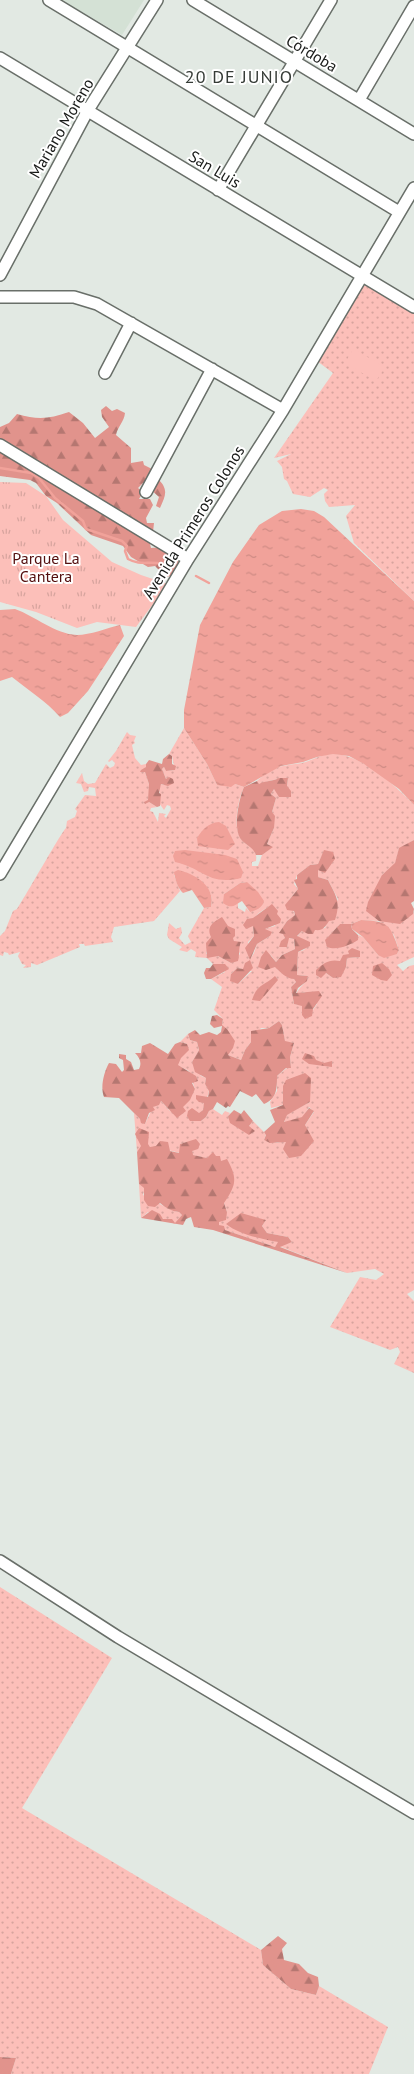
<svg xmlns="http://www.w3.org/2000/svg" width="414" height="2074" font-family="'PT Sans',sans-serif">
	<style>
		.built { fill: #d4e1d5 }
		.grass { fill: url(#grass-dots); fill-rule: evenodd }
		.forest { fill: url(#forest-firs) }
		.park { fill: url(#park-tufts) }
		.pitch { fill: #fcbfb9 }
		.water { fill: url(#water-ripples) }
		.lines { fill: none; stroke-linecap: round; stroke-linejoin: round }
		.stream { stroke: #f1a29a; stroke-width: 2.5 }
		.minor-casing { stroke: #696f69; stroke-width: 14 }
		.minor { stroke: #fff; stroke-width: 11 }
		.labels { text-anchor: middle; stroke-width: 4; stroke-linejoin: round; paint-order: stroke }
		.street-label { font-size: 16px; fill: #181a18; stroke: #fff }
		.park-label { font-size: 16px; fill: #540f0f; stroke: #fff }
		.neighbourhood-label { font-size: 18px; letter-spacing: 1px; fill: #363c37; stroke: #fff }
	</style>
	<defs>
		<pattern id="grass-dots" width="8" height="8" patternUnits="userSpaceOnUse" patternTransform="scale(1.25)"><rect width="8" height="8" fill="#fcbfb9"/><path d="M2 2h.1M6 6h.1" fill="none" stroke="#d7a49e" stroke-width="1.8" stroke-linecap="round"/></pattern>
		<pattern id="forest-firs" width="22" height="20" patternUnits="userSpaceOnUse" patternTransform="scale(1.25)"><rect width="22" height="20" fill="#e1938c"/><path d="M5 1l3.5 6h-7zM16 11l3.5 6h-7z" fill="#b57771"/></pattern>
		<pattern id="park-tufts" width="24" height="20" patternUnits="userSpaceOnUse" patternTransform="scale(1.25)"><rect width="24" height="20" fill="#fcbfb9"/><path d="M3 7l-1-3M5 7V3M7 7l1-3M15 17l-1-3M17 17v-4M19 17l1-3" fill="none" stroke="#d7a49e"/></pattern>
		<pattern id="water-ripples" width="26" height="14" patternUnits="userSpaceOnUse" patternTransform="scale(1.25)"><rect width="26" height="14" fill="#f1a29a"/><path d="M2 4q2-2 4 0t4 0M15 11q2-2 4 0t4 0" fill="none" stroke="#ce8b84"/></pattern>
	</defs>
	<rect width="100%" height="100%" fill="#e2e9e3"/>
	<!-- built -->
	<path class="built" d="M61 0H144L122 35Z"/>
	<!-- grass -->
	<path class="grass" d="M369 284 414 312V601L354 543 346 516 355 505 329 507 325 501 324 494 328 490 324 488 310 497 293 494 287 481 284 479 282 467 277 461 291 454 274 458 333 373 317 361 361 287Z
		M184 728 207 764 217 785 235 784 244 787C238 800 233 825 240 837 246 849 258 844 256 861L252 862V866H258L262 855 272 847 267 844 274 828 272 812 276 798 271 794 274 789 278 792 287 786 288 779C281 778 265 781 259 785L257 781C261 778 264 774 268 772 279 765 290 765 302 763 313 760 323 753 335 754 362 755 396 786 414 805V840L399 849 395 864 382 875 413 914 414 911V957L397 965 403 971 409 966 414 965V1290L407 1294 414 1301V1373L394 1364 400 1352 398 1347 390 1350 330 1327 360 1277 376 1280 384 1274 375 1269 347 1273 279 1246 292 1242 288 1237 267 1233 262 1226 266 1220 247 1233 279 1242 275 1247 225 1230 219 1225V1221L227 1212 224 1203 221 1161 192 1155 188 1142 180 1144V1153L156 1147H150L136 1134 142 1146 137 1152 134 1113 145 1124 153 1107 161 1101 170 1111C186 1105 186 1103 195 1089L189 1071 177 1065 187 1044 180 1042 188 1034 190 1040 197 1042 199 1050 192 1062 201 1076 206 1078 205 1084 209 1090C208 1098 204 1102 203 1110L190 1121H201L206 1117 209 1111 213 1109 222 1115 225 1111 230 1113 228 1116 249 1126 253 1121 266 1134 264 1140 277 1143 284 1141 287 1142 307 1132 305 1125 314 1112 309 1107 303 1117 284 1123 286 1115 310 1102 283 1086V1105L271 1108 270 1102 277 1091V1076L287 1068H291L290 1057 294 1043 285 1042 282 1025 279 1021 269 1028H261L245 1050 241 1060 228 1055 222 1025 223 1019 214 1010 222 987 211 979 225 972V964H213L207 958 195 957 196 952 191 949 187 952 179 950 182 947 169 939 167 935 169 923 176 929 181 927 182 933 179 938 185 945 191 942 188 936 204 908 211 907C217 884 191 881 174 875L180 891 154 921 114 927 111 937 113 942 85 946 84 944H79L80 947 37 965 31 963V967L23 968 26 965 22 964 18 956 20 952 9 955 8 953 4 952 3 956 0 955V936L5 931 13 911 17 909C24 899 62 831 66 828L67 821 75 817 77 811 75 809 85 795 96 796 95 788 89 787 88 791 84 792 81 784 76 783 82 773 84 781 88 784 95 783 106 764 110 768 114 766 115 763 112 760 109 762 108 761 116 751 127 732 130 735 136 736 134 741 135 743 132 745 135 758 141 765 146 764V767L141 772H145L149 784V802L157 807 151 808 150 811 153 812 158 822 159 813 166 814 164 816 166 818 171 809 170 806 167 805 164 810 159 803C162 796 157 791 161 784L164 785 166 779 162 769 164 767 166 771 175 770 172 756 169 754ZM324 851 318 870V877L328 880 338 899 325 928 302 931 297 937 310 943 304 950 298 952 297 975 308 976C307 983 299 987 296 994L305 992 317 1004 313 1010 303 1009 302 1005 294 1004 291 987 296 982 294 979C278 972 276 970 270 954L276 962 282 955 295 949 294 939 288 938 287 947H279L285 938 283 933 280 932 287 921 295 915 289 900 298 889 294 884 297 875 310 865 318 864ZM247 882 250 912 246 908 245 912 238 908V904L224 894 240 883ZM272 905 277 914 275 926 264 929 270 936 257 944 254 953 250 959 248 942 254 936 253 926H249C254 915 261 911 272 905ZM361 920 379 921 394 935 399 950 397 954 378 955 363 937 358 935V940L328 937 340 924H351ZM225 922 240 954 231 963 218 956 206 954 211 937ZM349 954 360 957 347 958 346 967 333 978 326 973ZM237 968 252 971 238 984 231 974Z
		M139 1184 145 1188 143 1195C154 1200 170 1211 179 1212L182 1215 175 1224 148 1212 141 1218Z
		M0 1587 112 1658 22 1808 261 1950 263 1965 291 1989 316 1995 319 1986 388 2027 369 2074H11L16 2058 0 2057Z"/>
	<!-- forest -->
	<path class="forest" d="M106 406 112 411 117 409 125 413C124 422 118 426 116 435L131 448V463L143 461 144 465 160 473 159 480C169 490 165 497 160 508L156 506 159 497 149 488 150 482 143 483 138 488 143 492 139 499H150L153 505 146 518 147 523H154L153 532H147L151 548C168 546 173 555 183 567L174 575 162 578V573L155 566 148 567 131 557 123 546 91 535 57 503 46 496 36 483 30 480 0 476V427L9 423 17 414C38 420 49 419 69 412L83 423 95 438 109 427 102 417 101 410Z
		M169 754 172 756V764L176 766 175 770 166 771 164 767 162 769 166 779 169 777 173 779 174 783 168 786 161 784 159 793 161 794 160 806 157 807 149 802 145 804 144 802 148 800 149 784 145 772H140L141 770 146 767V764L149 760 162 764 163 759Z
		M279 778H288L287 786 291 791V797H279L274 789 271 794 276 798 272 812 275 816 274 828 267 844 273 847 262 855H256C253 846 244 845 240 838 233 826 239 799 244 787L257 781 259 784C266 780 272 782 279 778Z
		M414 840V901L411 903 414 909 413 914 400 924 379 921 366 911 368 902 382 875 395 863 399 848Z
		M324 850 333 852 335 859 325 873 318 870V877L328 880C336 896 341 901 335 920L329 921C325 927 323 931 315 930L313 934H308L302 931 297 936 310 942V946L298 952 297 975 308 976 307 981 298 988 296 993 319 991 322 996 313 1009 312 1016 305 1019 302 1015V1006L294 1004 291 987 296 982 294 979C287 979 280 972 275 967L266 970 258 967 261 957 266 950 276 962 282 955 295 949 294 939 289 938 287 947H279L281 941 285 938 283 934 279 933 287 921 295 915 294 911 287 910 285 905 298 889 294 880 297 879V875L310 865 318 864Z
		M272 904 278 911 277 914 281 919 280 923 265 929 272 932 270 936 257 944 250 960 253 968 238 984 230 981 231 974 237 968 243 969 245 963 250 960 245 948 254 936 253 926 246 929 243 925 247 919 253 918Z
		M222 917 228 926 235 929V936L233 938 234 941 241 942C238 949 240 954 238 961L231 963 218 956 207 958 206 943 211 937C206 927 213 922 222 917Z
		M340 924H351L352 929 358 935V940C350 945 337 951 327 947L325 940Z
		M352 948 360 951V957L347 958 346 967 341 977 333 978 326 973 321 978 316 975V970C324 963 329 959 340 961L343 955 349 954 348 951Z
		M382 963 389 969 392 975 387 981 381 980 372 975 373 966Z
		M213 964H225L229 969 211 979H206L204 973 206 968H210Z
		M275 976 278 980 260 1001 252 1000C257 984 264 986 275 976Z
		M217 1015 223 1019 222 1025 227 1029 235 1041 233 1048 228 1055 241 1060 245 1050 251 1042V1031L269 1028 279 1021 282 1025 285 1041 294 1043 290 1057 291 1068H286L277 1076C277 1088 277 1099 264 1104L256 1094 252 1097 240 1091 230 1107 228 1106 226 1108 217 1102 213 1109 209 1111 206 1117 201 1121H190L187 1116 188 1111 192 1108 199 1113 203 1110 204 1103 199 1102 196 1099V1095L208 1097 209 1091 205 1084 206 1078 195 1072 192 1062 199 1050 197 1042 190 1040 188 1034 195 1030 200 1035 209 1032 217 1035 221 1032 222 1026 214 1028 210 1024 212 1016Z
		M180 1042 187 1044 189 1050 181 1058 178 1065 196 1076 198 1081 192 1083 195 1089 190 1100 183 1107 186 1111 177 1118 161 1101 159 1105 153 1107 155 1110 149 1113 145 1124 141 1123 140 1119 119 1098 104 1097C100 1087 104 1072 109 1063L116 1064 122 1072 124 1070 123 1060 119 1058V1054L126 1055V1059L131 1062 134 1070 139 1069C142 1063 140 1058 135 1053H141L142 1046 150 1043 168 1054 175 1044Z
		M305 1053 314 1056 316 1060 324 1063 332 1061V1067L309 1064 302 1059Z
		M305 1073 311 1078 310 1102 287 1115 284 1122 302 1117 309 1108 314 1111 305 1125 314 1141 301 1156 289 1158 283 1149 286 1142 270 1143 264 1140 266 1135 264 1132 275 1122 270 1110 283 1105V1086L286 1080Z
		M234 1110 241 1114 244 1110 253 1121 249 1126 255 1131 249 1135 230 1123 228 1116Z
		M139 1128 149 1132 148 1144 150 1147 156 1146 160 1141 168 1142 170 1151 179 1153 180 1144 196 1139 200 1144 198 1149 192 1151 193 1155 207 1158 213 1152 216 1156H220L221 1161 227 1159C238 1179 236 1185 224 1203L227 1212 226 1220 219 1222V1225L224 1226 225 1230 275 1247 278 1242C262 1239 240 1235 226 1224L241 1213 266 1220 262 1226 267 1233 288 1237 292 1242 280 1247 347 1273 213 1230 194 1227 191 1217 186 1219 183 1225 141 1218 152 1210 160 1214 163 1219H172L175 1223 182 1215 179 1212C171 1211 166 1208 160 1203L155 1207 148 1206 144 1200V1188L139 1184 137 1152 141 1146 135 1134Z
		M278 1936 287 1943 282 1949 284 1960 299 1964 308 1973 318 1977 319 1986 316 1995 291 1989 263 1965 261 1950Z
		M0 2057 16 2058 11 2074H0Z"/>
	<!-- park -->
	<path class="park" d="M0 482 26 483 46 496 63 520 112 562 141 575 168 584 136 627 97 622 77 628 36 612 0 602Z"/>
	<!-- pitch -->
	<path class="pitch" d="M353 349 385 367 376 381 345 363Z"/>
	<!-- water -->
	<path class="water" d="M301 509 314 511 324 517 414 601V805L399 789 364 764 349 756 333 754 317 757 303 762 281 766 244 787 235 784 231 787 217 785 207 764 184 728V710L200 625 233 562 259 525 282 511Z
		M15 609C35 616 55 634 77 635 90 635 107 628 120 625L124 636 88 691 68 713 60 717C46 701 28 690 12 677L0 681V610Z
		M219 822 226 826 235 844 228 850 198 846 197 838C203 829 208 823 219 822Z
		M185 850 225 855 237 859 243 872 241 878C208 886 203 868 175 862L173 856 175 851Z
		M178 870C196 874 216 887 211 907L204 908 192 890 183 893C178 889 175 879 174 872Z
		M247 882 258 892 264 901C262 908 257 910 250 912L242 901C234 906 231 909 223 903L224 894 240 883Z
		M361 920C388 921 390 924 399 950L397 954 384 958 378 955 363 937 352 929 351 924Z"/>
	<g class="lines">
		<!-- stream -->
		<path class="stream" d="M0 468 31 473 39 478 55 498 83 521 86 529 122 541 127 546 125 551 128 559C139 565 146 562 157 563 163 564 168 566 174 566
			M196 576 209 583"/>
		<defs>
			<path id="minor" d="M49 0 399 212
				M193 0 414 134
				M0 58 414 307
				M359 100 414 6
				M218 190 331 0
				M0 275 88 110 157 0
				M0 297H74L97 304 283 410
				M105 373 131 323
				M0 445 188 559
				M146 492 212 369
				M0 874 188 559 283 410 414 188
				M0 1561 118 1637 414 1813"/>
		</defs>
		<!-- minor casing -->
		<use href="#minor" class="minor-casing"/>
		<!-- minor -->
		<use href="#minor" class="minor"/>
	</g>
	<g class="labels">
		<!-- street labels -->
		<g class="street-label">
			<text transform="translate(312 53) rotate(31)" y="6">Córdoba</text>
			<text transform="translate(61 128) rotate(-60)" y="6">Mariano Moreno</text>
			<text transform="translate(215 169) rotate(31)" y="6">San Luis</text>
			<text transform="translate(193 522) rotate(-58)" y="6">Avenida Primeros Colonos</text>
		</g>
		<!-- park labels -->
		<g class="park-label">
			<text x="46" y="564">Parque La<tspan x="46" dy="18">Cantera</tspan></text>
		</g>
		<!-- neighbourhood labels -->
		<g class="neighbourhood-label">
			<text x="239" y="83">20 DE JUNIO</text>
		</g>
	</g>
</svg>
